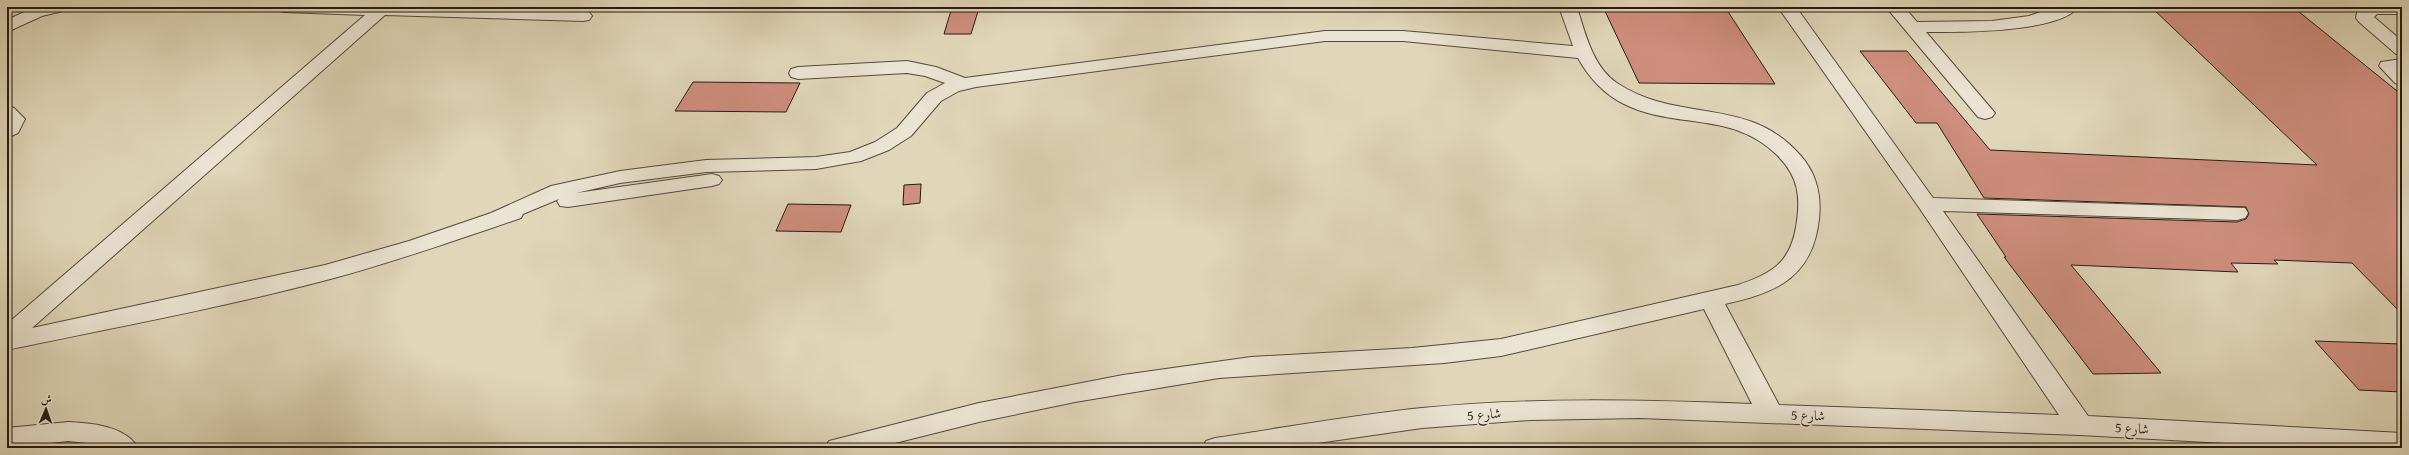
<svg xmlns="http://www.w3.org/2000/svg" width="2409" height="455" font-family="'Gentium Book Plus',Amiri,serif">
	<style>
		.building { fill: #cf8e7f; stroke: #261b11 }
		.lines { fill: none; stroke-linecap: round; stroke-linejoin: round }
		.minor-casing { stroke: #544a3b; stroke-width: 2 }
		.minor { fill: #ebe4d2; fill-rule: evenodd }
		.labels { text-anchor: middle; stroke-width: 3; stroke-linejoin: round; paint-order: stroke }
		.street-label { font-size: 14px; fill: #261b11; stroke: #ebe4d2 }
	</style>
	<rect width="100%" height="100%" fill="#e0d6b9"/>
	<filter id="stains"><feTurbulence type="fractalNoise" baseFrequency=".005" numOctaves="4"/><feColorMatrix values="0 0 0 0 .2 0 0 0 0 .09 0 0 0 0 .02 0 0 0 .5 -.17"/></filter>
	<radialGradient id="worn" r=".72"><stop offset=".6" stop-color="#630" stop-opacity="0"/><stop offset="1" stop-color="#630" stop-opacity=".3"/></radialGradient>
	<!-- building -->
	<path class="building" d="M952 7 979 8 971 34H944Z
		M1603 7H1725L1775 84 1639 83Z
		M2151 7H2293L2402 95V314L2352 263 2274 260 2278 264 2231 263 2238 272 2071 265 2161 373 2093 374 2004 257H2006L1977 214 2237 222 2246 219 2249 214 2246 207 1984 198 1937 123H1916L1860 51H1907L1990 150 2317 165Z
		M693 82 800 83 786 112 675 111Z
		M921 184 920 203 903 205 904 185Z
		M788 204 851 205 841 232 776 231Z
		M2315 341 2402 344V392L2359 390Z"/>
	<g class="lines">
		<defs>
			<path id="minor" d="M35 7H66L63 11 42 16 7 32V20Z
				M276 7H458L583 11 589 12 592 16 589 20 583 21 385 15 32 328 325 265 409 241 491 213 551 186 620 171 706 160 816 157 850 152 875 142 897 128 927 93 945 83 925 76 907 73 798 79 791 77 789 73 791 69 798 67 907 61 936 67 965 78 1325 31H1403L1573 46 1559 7H1577C1585 33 1593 67 1617 83 1678 124 1749 95 1801 156 1821 179 1823 207 1816 236 1804 283 1768 294 1725 304L1779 405 2059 415 1918 206 1778 7H1796L1933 198 2245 208 2248 213 2245 218 2237 220 1943 211 2088 416 2402 433V448H2315L2080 435 1640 418 1531 420 1422 428 1283 448H1202L1206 441 1215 438C1284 428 1353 415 1422 408 1532 397 1642 400 1752 404L1704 309 1501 356 1444 363 1219 378 1075 402 979 422 875 448H825L829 441 979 403 1123 375 1251 357 1412 348 1501 339 1738 285C1771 274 1790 263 1796 227 1801 197 1799 177 1777 155 1731 110 1676 130 1624 104 1604 94 1589 78 1578 58L1403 41H1325L976 87 959 91 941 101 911 136 889 150 861 161 816 169 706 172 620 183 576 193 712 174 719 176 722 180 719 184 712 186 568 207 560 206 557 201 559 199 523 214 521 218C459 239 397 261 334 278 226 307 116 327 7 350V324L365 15 285 12 279 11Z
				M1886 7H1904L1917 22 1992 21 2029 16 2054 7H2078C2060 33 1956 32 1926 32L1995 113 1992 117 1985 119 1978 117Z
				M2364 7H2402V14H2377L2374 17 2402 41V55L2396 54 2359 22 2356 18 2357 12Z
				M2402 59V85L2395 83 2379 66 2381 62Z
				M7 106 14 108 25 119 18 133 7 138Z
				M68 422C91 423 126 426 138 448H104L95 444 68 441 7 448V428Z"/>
		</defs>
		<!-- minor casing -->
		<use href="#minor" class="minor-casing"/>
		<!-- minor -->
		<use href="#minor" class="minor"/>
	</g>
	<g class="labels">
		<!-- street labels -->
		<g class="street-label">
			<text transform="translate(1484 414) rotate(-4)" y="5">شارع 5</text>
			<text transform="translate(1808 415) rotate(2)" y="5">شارع 5</text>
			<text transform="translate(2132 428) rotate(3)" y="5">شارع 5</text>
		</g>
	</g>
	<!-- margin -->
	<rect width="2409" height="455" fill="none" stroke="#e0d6b9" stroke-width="24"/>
	<rect x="8" y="8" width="2393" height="439" fill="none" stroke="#261b11" stroke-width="2"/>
	<rect x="12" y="12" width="2385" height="431" fill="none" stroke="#261b11"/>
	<!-- north arrow -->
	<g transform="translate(46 409) rotate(2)" stroke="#ebe4d2" stroke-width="3" paint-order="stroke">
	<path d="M0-3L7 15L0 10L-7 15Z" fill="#261b11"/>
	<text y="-6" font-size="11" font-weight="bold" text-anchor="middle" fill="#261b11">ش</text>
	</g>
	<rect width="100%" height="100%" filter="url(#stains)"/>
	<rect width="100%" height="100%" fill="url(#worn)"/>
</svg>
